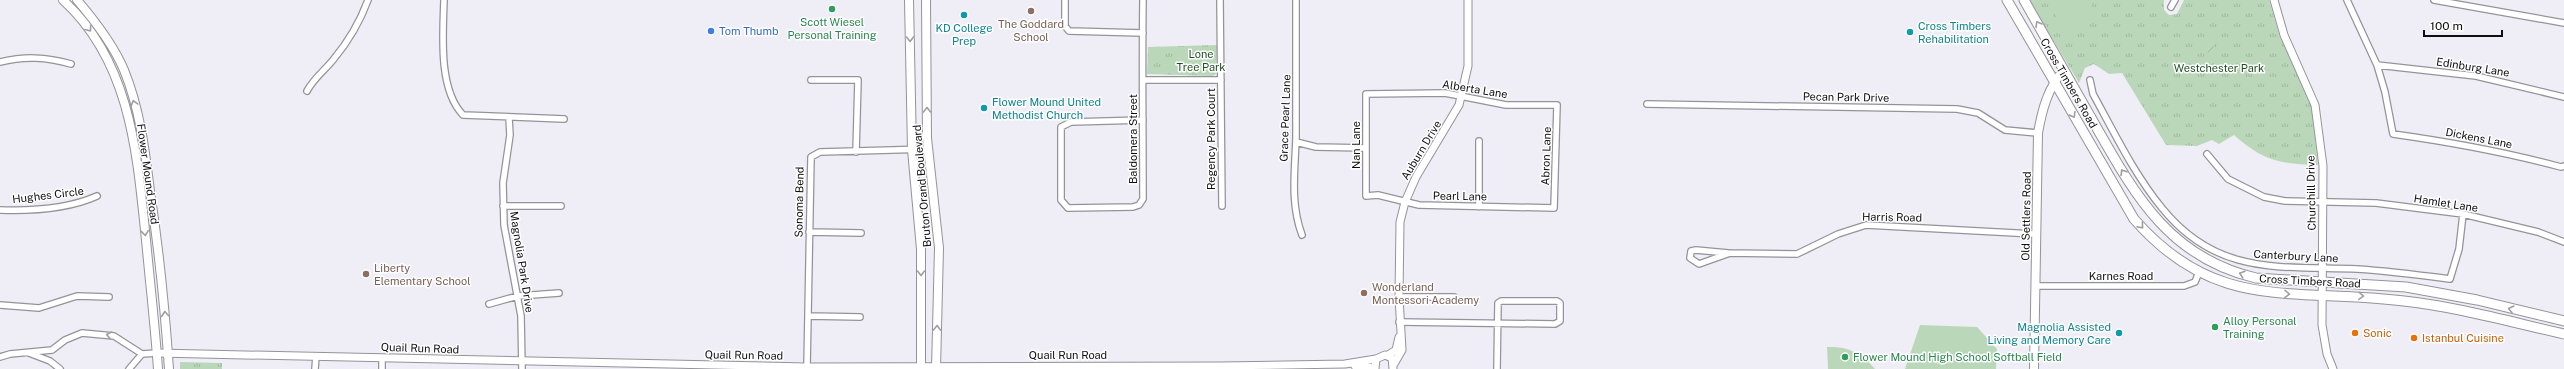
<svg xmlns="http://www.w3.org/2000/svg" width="2564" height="369" font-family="'Public Sans',sans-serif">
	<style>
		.park { fill: url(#park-tufts) }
		.garden { fill: url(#garden-furrows) }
		.pitch { fill: #bad8b9 }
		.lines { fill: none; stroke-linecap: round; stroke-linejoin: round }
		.minor-casing { stroke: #94939a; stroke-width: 8 }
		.tertiary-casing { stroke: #94939a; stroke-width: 9 }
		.secondary-casing { stroke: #94939a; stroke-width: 10 }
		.primary-casing { stroke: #94939a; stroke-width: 11 }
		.minor { stroke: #fff; stroke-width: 5.5 }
		.tertiary { stroke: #fff; stroke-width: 7 }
		.secondary { stroke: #fff; stroke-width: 8 }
		.primary { stroke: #fff; stroke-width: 9 }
		.oneway { stroke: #9f9fa0 }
		.leisure-dot { fill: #2e9e5b; stroke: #fff; stroke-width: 1.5 }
		.education-dot { fill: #8d6e63; stroke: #fff; stroke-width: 1.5 }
		.culture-dot { fill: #0f9aa8; stroke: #fff; stroke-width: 1.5 }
		.shop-dot { fill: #3f7fe0; stroke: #fff; stroke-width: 1.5 }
		.food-dot { fill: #e8710a; stroke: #fff; stroke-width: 1.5 }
		.labels { text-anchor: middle; stroke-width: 3; stroke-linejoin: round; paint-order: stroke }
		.leisure-label { font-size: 11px; fill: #27864d; stroke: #fff; text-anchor: start }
		.education-label { font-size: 11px; fill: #785e54; stroke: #fff; text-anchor: start }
		.culture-label { font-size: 11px; fill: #0d838f; stroke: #fff; text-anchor: start }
		.shop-label { font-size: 11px; fill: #366cbe; stroke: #fff; text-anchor: start }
		.park-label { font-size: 11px; fill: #1b5020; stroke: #fff }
		.street-label { font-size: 11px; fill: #0f0f12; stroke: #fff }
		.food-label { font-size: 11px; fill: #c56008; stroke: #fff; text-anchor: start }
	</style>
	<defs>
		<pattern id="park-tufts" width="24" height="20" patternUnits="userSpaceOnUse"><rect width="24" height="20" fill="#bad8b9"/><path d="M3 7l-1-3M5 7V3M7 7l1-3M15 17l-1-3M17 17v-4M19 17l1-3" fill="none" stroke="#9fb89e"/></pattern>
		<pattern id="garden-furrows" width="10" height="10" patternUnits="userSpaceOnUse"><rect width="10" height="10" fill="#bad8b9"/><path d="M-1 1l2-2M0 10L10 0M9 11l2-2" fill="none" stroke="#9fb89e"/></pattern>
	</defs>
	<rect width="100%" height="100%" fill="#efeef6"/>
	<!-- park -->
	<path class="park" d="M2029 0H2164V10L2169 15 2177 14 2184 0H2269L2279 34 2312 108 2318 165C2280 164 2263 161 2234 135L2219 144 2212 140 2197 146 2166 145 2122 73 2109 74 2094 64 2085 68 2079 83Z
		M1217 45 1216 74 1212 76 1147 74 1148 47Z
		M180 362 222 363V369H180Z"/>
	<!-- garden -->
	<path class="garden" d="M2213 41 2215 43 2210 54 2206 51 2207 46Z"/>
	<!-- pitch -->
	<path class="pitch" d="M2047 0H2093C2091 17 2080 26 2067 35Z
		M2249 77 2257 81 2251 94 2242 89Z
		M1920 325 1977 327 1997 349 1996 369H1905Z
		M1827 347C1848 346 1862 353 1875 369H1828Z"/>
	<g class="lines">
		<defs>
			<path id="minor" d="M444 0C443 34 438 89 463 115L564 119
				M1065 0V26L1069 31 1143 33
				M1143 0C1142 66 1143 133 1143 199L1139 205 1133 207 1068 208 1061 200V127L1071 122 1143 120
				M1220 0 1222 206
				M1296 0C1296 46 1296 92 1296 138 1295 171 1290 203 1302 235
				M2347 0 2377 65 2385 92 2393 134C2450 142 2505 152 2561 167L2564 166
				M2434 0 2564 23
				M2171 7 2175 0
				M0 62C25 56 46 57 71 64
				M2377 65 2476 76 2564 97
				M811 80H858L856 152
				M1143 80H1221
				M2090 80 2093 94C2114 132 2134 174 2162 208 2217 276 2279 266 2357 269 2388 271 2419 275 2450 279L2459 249 2463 214
				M307 91C314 78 324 71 333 60 348 42 360 22 368 0
				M1445 93 1506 105H1557L1554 208 1419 205 1378 195 1366 196V94Z
				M1647 104 1957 109 1978 113 2005 130 2038 133
				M509 118 510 135 503 183 504 225 521 316 522 369
				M1296 142 1316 147 1366 148
				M2207 154 2228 179 2264 197 2285 201 2376 203 2463 214 2538 232 2564 242
				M503 206H561
				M1479 207V141
				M0 210C31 211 68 209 97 196
				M809 232 861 233
				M1730 253 1699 264 1690 258 1691 251 1696 250 1728 253 1797 254 1838 234 1866 225 2036 234
				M2035 286H2184L2195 282 2199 272
				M1399 297H1454
				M489 304 518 296 559 293
				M0 305 39 308 77 296 109 297
				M808 316 860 317
				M1399 322 1555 324 1560 321V303L1557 301H1501L1498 303 1497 369
				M29 353 50 361 60 369
				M0 357 10 354 52 350 65 340 82 333 114 336 142 354 157 353
				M807 367 811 157 820 152 928 149
				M129 369 142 354
				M315 369 316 356
				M382 369V358"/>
			<path id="tertiary" d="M2274 0 2284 35 2315 105 2323 166 2322 325 2327 354 2333 369
				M157 353 807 367 1219 366 1345 364 1376 359
				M1388 355 1396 350 1399 337
				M1394 364 1402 350 1399 297 1400 222 1405 202 1416 177 1459 105 1468 66V0
				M1355 366 1375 368
				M1375 369 1376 359 1385 355 1392 358 1393 369"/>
			<path id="secondary" d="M63 0C131 62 137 154 146 240 150 283 155 326 158 369
				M77 0C95 21 113 44 124 70 140 109 145 151 150 191 159 250 165 310 169 369
				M909 0 912 150 921 249V369
				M926 0 927 138 939 248 936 369
				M2034 369 2038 133C2042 110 2048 87 2064 70"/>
			<path id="primary" d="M2007 0 2134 219C2217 314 2294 287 2404 301 2458 307 2511 322 2564 334
				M2024 0C2046 39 2068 78 2090 116 2133 191 2166 257 2256 278L2406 287 2477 300 2564 321"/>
		</defs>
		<!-- minor casing -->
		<use href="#minor" class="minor-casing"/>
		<!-- tertiary casing -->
		<use href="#tertiary" class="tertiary-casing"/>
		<!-- secondary casing -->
		<use href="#secondary" class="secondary-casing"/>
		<!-- primary casing -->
		<use href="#primary" class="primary-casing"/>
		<!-- minor -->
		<use href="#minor" class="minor"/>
		<!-- tertiary -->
		<use href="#tertiary" class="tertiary"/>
		<!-- secondary -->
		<use href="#secondary" class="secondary"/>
		<!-- primary -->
		<use href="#primary" class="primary"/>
	</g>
	<!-- one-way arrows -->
	<defs><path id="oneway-chevron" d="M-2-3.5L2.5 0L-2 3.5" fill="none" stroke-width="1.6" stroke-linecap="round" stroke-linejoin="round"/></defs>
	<g class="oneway">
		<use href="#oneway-chevron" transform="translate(2038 24) rotate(-120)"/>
		<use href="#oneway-chevron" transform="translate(89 29) rotate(54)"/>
		<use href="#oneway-chevron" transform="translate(910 39) rotate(89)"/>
		<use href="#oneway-chevron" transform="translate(134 103) rotate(-105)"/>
		<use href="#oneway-chevron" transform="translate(927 110) rotate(-90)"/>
		<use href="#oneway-chevron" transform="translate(2073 115) rotate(59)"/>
		<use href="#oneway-chevron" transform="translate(2123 172) rotate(-122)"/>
		<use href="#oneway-chevron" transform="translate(2141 226) rotate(49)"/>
		<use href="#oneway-chevron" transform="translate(145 233) rotate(84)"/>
		<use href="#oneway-chevron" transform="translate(921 273) rotate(90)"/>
		<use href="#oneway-chevron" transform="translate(2242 274) rotate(-163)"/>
		<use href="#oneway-chevron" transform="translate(2287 294) rotate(1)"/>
		<use href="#oneway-chevron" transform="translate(2361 296) rotate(4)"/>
		<use href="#oneway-chevron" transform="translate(2511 309) rotate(-166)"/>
		<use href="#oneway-chevron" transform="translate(165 314) rotate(-95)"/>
		<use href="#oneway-chevron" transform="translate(937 328) rotate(-89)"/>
		<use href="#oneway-chevron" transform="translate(109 335) rotate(-167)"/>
	</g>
	<!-- markers -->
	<g class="leisure-dot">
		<circle cx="832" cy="9" r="4"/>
		<circle cx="2215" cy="327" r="4"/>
		<circle cx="1845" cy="357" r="4"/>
	</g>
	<g class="education-dot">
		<circle cx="1031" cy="11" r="4"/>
		<circle cx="366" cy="274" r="4"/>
		<circle cx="1364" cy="293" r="4"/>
	</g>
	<g class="culture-dot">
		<circle cx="964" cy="15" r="4"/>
		<circle cx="1910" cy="32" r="4"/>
		<circle cx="984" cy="108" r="4"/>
		<circle cx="2119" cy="333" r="4"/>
	</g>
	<circle class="shop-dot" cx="711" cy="31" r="4"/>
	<g class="food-dot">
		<circle cx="2355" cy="333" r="4"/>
		<circle cx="2414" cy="338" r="4"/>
	</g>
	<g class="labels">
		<!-- leisure labels -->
		<g class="leisure-label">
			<text x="832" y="26" text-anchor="middle">Scott Wiesel<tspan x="832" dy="13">Personal Training</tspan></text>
			<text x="2223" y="325">Alloy Personal<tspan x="2223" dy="13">Training</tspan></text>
			<text x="1853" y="361">Flower Mound High School Softball Field</text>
		</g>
		<!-- education labels -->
		<g class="education-label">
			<text x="1031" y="28" text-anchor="middle">The Goddard<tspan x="1031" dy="13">School</tspan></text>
			<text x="374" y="272">Liberty<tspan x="374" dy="13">Elementary School</tspan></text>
			<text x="1372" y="291">Wonderland<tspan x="1372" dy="13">Montessori Academy</tspan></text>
		</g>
		<!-- culture labels -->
		<g class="culture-label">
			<text x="1918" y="30">Cross Timbers<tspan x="1918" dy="13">Rehabilitation</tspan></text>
			<text x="964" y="32" text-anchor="middle">KD College<tspan x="964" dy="13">Prep</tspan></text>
			<text x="992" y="106">Flower Mound United<tspan x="992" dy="13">Methodist Church</tspan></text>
			<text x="2111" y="331" text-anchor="end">Magnolia Assisted<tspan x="2111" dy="13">Living and Memory Care</tspan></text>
		</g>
		<!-- shop labels -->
		<g class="shop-label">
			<text x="719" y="35">Tom Thumb</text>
		</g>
		<!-- park labels -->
		<g class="park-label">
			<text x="1201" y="58">Lone<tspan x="1201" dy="13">Tree Park</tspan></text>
			<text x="2219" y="72">Westchester Park</text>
		</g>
		<!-- street labels -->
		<g class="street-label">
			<text transform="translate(2473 67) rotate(9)" y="4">Edinburg Lane</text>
			<text transform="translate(2069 83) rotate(60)" y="4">Cross Timbers Road</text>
			<text transform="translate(1475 89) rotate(9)" y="4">Alberta Lane</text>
			<text transform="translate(1846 97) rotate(1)" y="4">Pecan Park Drive</text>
			<text transform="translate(1285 118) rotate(-88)" y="4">Grace Pearl Lane</text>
			<text transform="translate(2479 138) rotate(11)" y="4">Dickens Lane</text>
			<text transform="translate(1133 139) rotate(-90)" y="4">Baldomera Street</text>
			<text transform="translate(1211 139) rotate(-90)" y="4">Regency Park Court</text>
			<text transform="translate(1356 145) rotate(-90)" y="4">Nan Lane</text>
			<text transform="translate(1421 150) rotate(-59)" y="4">Auburn Drive</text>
			<text transform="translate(1546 156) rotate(-88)" y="4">Abron Lane</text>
			<text transform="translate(148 174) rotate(82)" y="4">Flower Mound Road</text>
			<text transform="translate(922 186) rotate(-95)" y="4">Bruton Orand Boulevard</text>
			<text transform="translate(2311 193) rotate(-91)" y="4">Churchill Drive</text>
			<text transform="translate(48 195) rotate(-7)" y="4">Hughes Circle</text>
			<text transform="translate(1460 196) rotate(1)" y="4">Pearl Lane</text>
			<text transform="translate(799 202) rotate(-89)" y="4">Sonoma Bend</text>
			<text transform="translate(2446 203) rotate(9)" y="4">Hamlet Lane</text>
			<text transform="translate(2026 216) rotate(-89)" y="4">Old Settlers Road</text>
			<text transform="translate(1892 217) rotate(1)" y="4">Harris Road</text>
			<text transform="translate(2296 256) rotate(3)" y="4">Canterbury Lane</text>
			<text transform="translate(522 262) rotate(81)" y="4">Magnolia Park Drive</text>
			<text x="2121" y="280">Karnes Road</text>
			<text transform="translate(2310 281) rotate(3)" y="4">Cross Timbers Road</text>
			<text transform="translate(420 348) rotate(2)" y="4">Quail Run Road</text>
			<text transform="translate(744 355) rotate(1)" y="4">Quail Run Road</text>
			<text x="1068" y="359">Quail Run Road</text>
		</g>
		<!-- food labels -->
		<g class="food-label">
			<text x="2363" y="337">Sonic</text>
			<text x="2422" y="342">Istanbul Cuisine</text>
		</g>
	</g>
	<!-- scale -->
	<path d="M2424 30v6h78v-6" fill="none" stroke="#0f0f12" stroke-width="2"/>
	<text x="2430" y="30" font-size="12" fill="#0f0f12" stroke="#ffffff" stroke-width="3" paint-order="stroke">100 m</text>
</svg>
